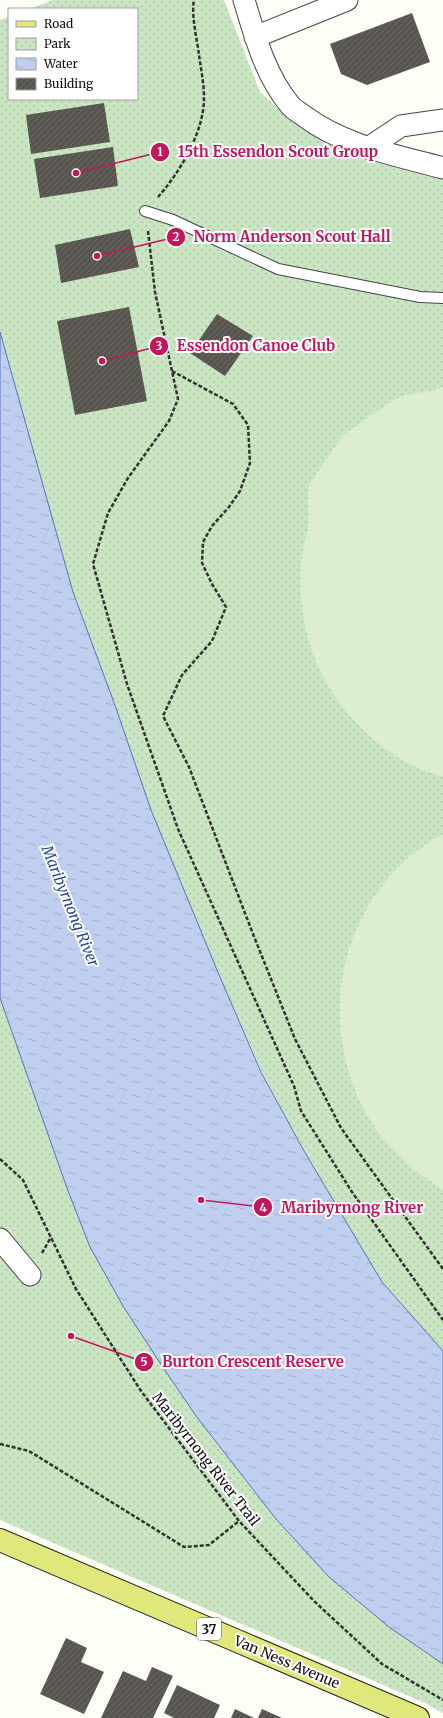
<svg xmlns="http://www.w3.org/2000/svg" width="443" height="1718" font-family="Merriweather,serif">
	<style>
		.park { fill: url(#park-dots) }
		.pitch { fill: #dcedd2 }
		.water { fill: url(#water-ripples); stroke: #5071bd }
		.building { fill: url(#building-hatch) }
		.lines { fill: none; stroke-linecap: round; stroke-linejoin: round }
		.service-casing { stroke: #434343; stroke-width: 12 }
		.minor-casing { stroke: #434343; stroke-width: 23 }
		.primary-casing { stroke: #212121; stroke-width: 24 }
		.path { stroke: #323232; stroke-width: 2.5; stroke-dasharray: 4 2; stroke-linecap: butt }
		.service { stroke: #fff; stroke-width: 10 }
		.minor { stroke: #fff; stroke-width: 21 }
		.primary { stroke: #e1e87b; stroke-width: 22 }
		.labels { text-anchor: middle; stroke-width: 4; stroke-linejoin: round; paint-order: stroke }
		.shield { fill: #fff; stroke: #585858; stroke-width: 1 }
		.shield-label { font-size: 13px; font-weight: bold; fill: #101010 }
		.street-label { font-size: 14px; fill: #101010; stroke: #fff }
		.water-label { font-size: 15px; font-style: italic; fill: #284494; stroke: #fff }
		.leader { fill: none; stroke: #c2185b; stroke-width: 1.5 }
		.callout-dot { fill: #c2185b; stroke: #fff; stroke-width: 1.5 }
		.mark-label { font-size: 12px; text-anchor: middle; font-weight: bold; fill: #fff }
		.callout-label { font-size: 15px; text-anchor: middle; font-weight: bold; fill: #c2185b; stroke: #fff; stroke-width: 4; stroke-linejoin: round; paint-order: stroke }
	</style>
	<defs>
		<pattern id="park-dots" width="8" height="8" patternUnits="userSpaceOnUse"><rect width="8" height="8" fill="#c9e5c2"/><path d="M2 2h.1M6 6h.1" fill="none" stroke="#acc3a6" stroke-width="1.8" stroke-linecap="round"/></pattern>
		<pattern id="water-ripples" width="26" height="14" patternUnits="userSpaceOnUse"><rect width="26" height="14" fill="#c0cfef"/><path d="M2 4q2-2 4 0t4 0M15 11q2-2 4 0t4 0" fill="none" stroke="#a4b1cc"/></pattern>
		<pattern id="building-hatch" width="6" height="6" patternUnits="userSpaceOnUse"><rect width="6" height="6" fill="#58554e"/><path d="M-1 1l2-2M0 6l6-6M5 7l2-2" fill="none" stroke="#6b6963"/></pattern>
	</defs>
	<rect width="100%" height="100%" fill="#fdfef5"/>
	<!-- park -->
	<path class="park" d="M53 0H224L260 92 284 114 327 139 443 170V1351L382 1282 304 1151 262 1072 217 970 151 810 116 708 73 592 0 332V20L9 17V99H137V9H29Z
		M0 998 44 1121 162 1366 196 1416 276 1519 329 1577 389 1627 443 1664V1713L425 1703 0 1520Z"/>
	<!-- pitch -->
	<path class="pitch" d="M443 387V777C368 756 308 682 302 605 300 587 300 568 303 550 304 542 307 535 308 527 310 514 306 500 309 487 310 482 339 440 344 435 349 430 397 397 402 396 416 392 428 393 443 387Z
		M443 834V1190C420 1175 398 1158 381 1136 308 1039 334 893 443 834Z"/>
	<!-- water -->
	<path class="water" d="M0 332 73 592 116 708 151 810 217 970 261 1072 304 1151 382 1282 443 1351V1664L389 1627 329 1577 276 1519 196 1416 162 1366 123 1306 90 1247 68 1191 0 998Z"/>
	<!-- building -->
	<path class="building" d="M412 13 430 62 367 85 341 74 330 44Z
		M104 103 110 142 31 154 26 115Z
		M113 147 118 186 40 198 34 159Z
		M130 229 139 267 61 283 55 245Z
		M129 307 147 401 75 415 57 321Z
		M217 314 253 336 225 376 190 353Z
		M66 1638 87 1648 81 1662 104 1672 84 1714 40 1694Z
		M152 1667 173 1676 153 1718H101L123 1671 146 1681Z
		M177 1685 220 1705 214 1718H174L164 1713Z
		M235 1709 254 1718H231Z
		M262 1709 282 1718H258Z"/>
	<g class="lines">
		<defs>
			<path id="service" d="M145 211 173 220 278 269 420 297 443 298"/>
			<path id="minor" d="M244 0C255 36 265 75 290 105 294 110 300 113 304 116 344 146 396 155 443 168
				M255 37 347 0
				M368 148 401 126 443 120
				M0 1239 30 1275"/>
			<path id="primary" d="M0 1540 418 1718"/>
		</defs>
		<!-- service casing -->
		<use href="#service" class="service-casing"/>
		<!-- minor casing -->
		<use href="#minor" class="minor-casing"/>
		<!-- primary casing -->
		<use href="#primary" class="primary-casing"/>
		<!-- path -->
		<path class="path" d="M158 197C180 172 204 132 204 98 204 84 201 69 199 55 197 39 191 15 194 0
			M148 231 155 292 178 399 169 421 128 478 108 513 93 564 127 684 178 829 294 1086 301 1111 352 1192 443 1320
			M172 371 233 404 248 425 250 463 240 491 229 507 212 526 203 542 202 563 212 584 226 607 212 641 182 675 163 716 189 767 253 934 295 1039 341 1128 443 1269
			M0 1159 23 1180 76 1289 141 1391 239 1521 314 1601 382 1664 443 1700
			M42 1253 51 1237
			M0 1444 29 1451 184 1547 209 1545 239 1521"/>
		<!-- service -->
		<use href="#service" class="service"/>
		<!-- minor -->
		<use href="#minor" class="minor"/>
		<!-- primary -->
		<use href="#primary" class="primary"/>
	</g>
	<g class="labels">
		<!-- shield labels -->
		<rect class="shield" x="197" y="1618" width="24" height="22" rx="3"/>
		<g class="shield-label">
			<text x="209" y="1634">37</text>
		</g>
		<!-- street labels -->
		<g class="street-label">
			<text transform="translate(206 1459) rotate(52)" y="5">Maribyrnong River Trail</text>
			<text transform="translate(287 1662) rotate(23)" y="5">Van Ness Avenue</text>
		</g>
		<!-- water labels -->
		<g class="water-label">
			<text transform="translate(70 906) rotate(68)" y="5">Maribyrnong River</text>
		</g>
	</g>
	<!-- callouts -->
	<path class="leader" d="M76 173L160 152M97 256L176 237M102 361L159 346M201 1200L263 1207M71 1336L144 1362"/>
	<g class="callout-dot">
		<circle cx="76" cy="173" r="4"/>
		<circle cx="97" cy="256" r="4"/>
		<circle cx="102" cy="361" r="4"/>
		<circle cx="201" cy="1200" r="4"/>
		<circle cx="71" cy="1336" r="4"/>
		<circle cx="160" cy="152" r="10"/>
		<circle cx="176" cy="237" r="10"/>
		<circle cx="159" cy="346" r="10"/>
		<circle cx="263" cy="1207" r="10"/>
		<circle cx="144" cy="1362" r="10"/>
	</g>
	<g class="mark-label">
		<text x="160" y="156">1</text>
		<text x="176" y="241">2</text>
		<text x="159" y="350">3</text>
		<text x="263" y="1212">4</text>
		<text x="144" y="1366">5</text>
	</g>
	<g class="callout-label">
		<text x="278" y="157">15th Essendon Scout Group</text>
		<text x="292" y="242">Norm Anderson Scout Hall</text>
		<text x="256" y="351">Essendon Canoe Club</text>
		<text x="352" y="1213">Maribyrnong River</text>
		<text x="253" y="1367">Burton Crescent Reserve</text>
	</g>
	<!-- legend -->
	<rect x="8" y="8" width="130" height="92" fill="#ffffff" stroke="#9f9f9f"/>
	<rect x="16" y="21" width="20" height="6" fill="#e1e87b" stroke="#9f9f9f"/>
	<text x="44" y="28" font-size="12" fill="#101010">Road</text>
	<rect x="16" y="38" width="20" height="12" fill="url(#park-dots)" stroke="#9f9f9f"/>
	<text x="44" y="48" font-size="12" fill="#101010">Park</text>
	<rect x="16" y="58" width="20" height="12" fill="url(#water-ripples)" stroke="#9f9f9f"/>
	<text x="44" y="68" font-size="12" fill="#101010">Water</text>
	<rect x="16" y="78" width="20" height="12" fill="url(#building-hatch)" stroke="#9f9f9f"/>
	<text x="44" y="88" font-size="12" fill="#101010">Building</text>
</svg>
